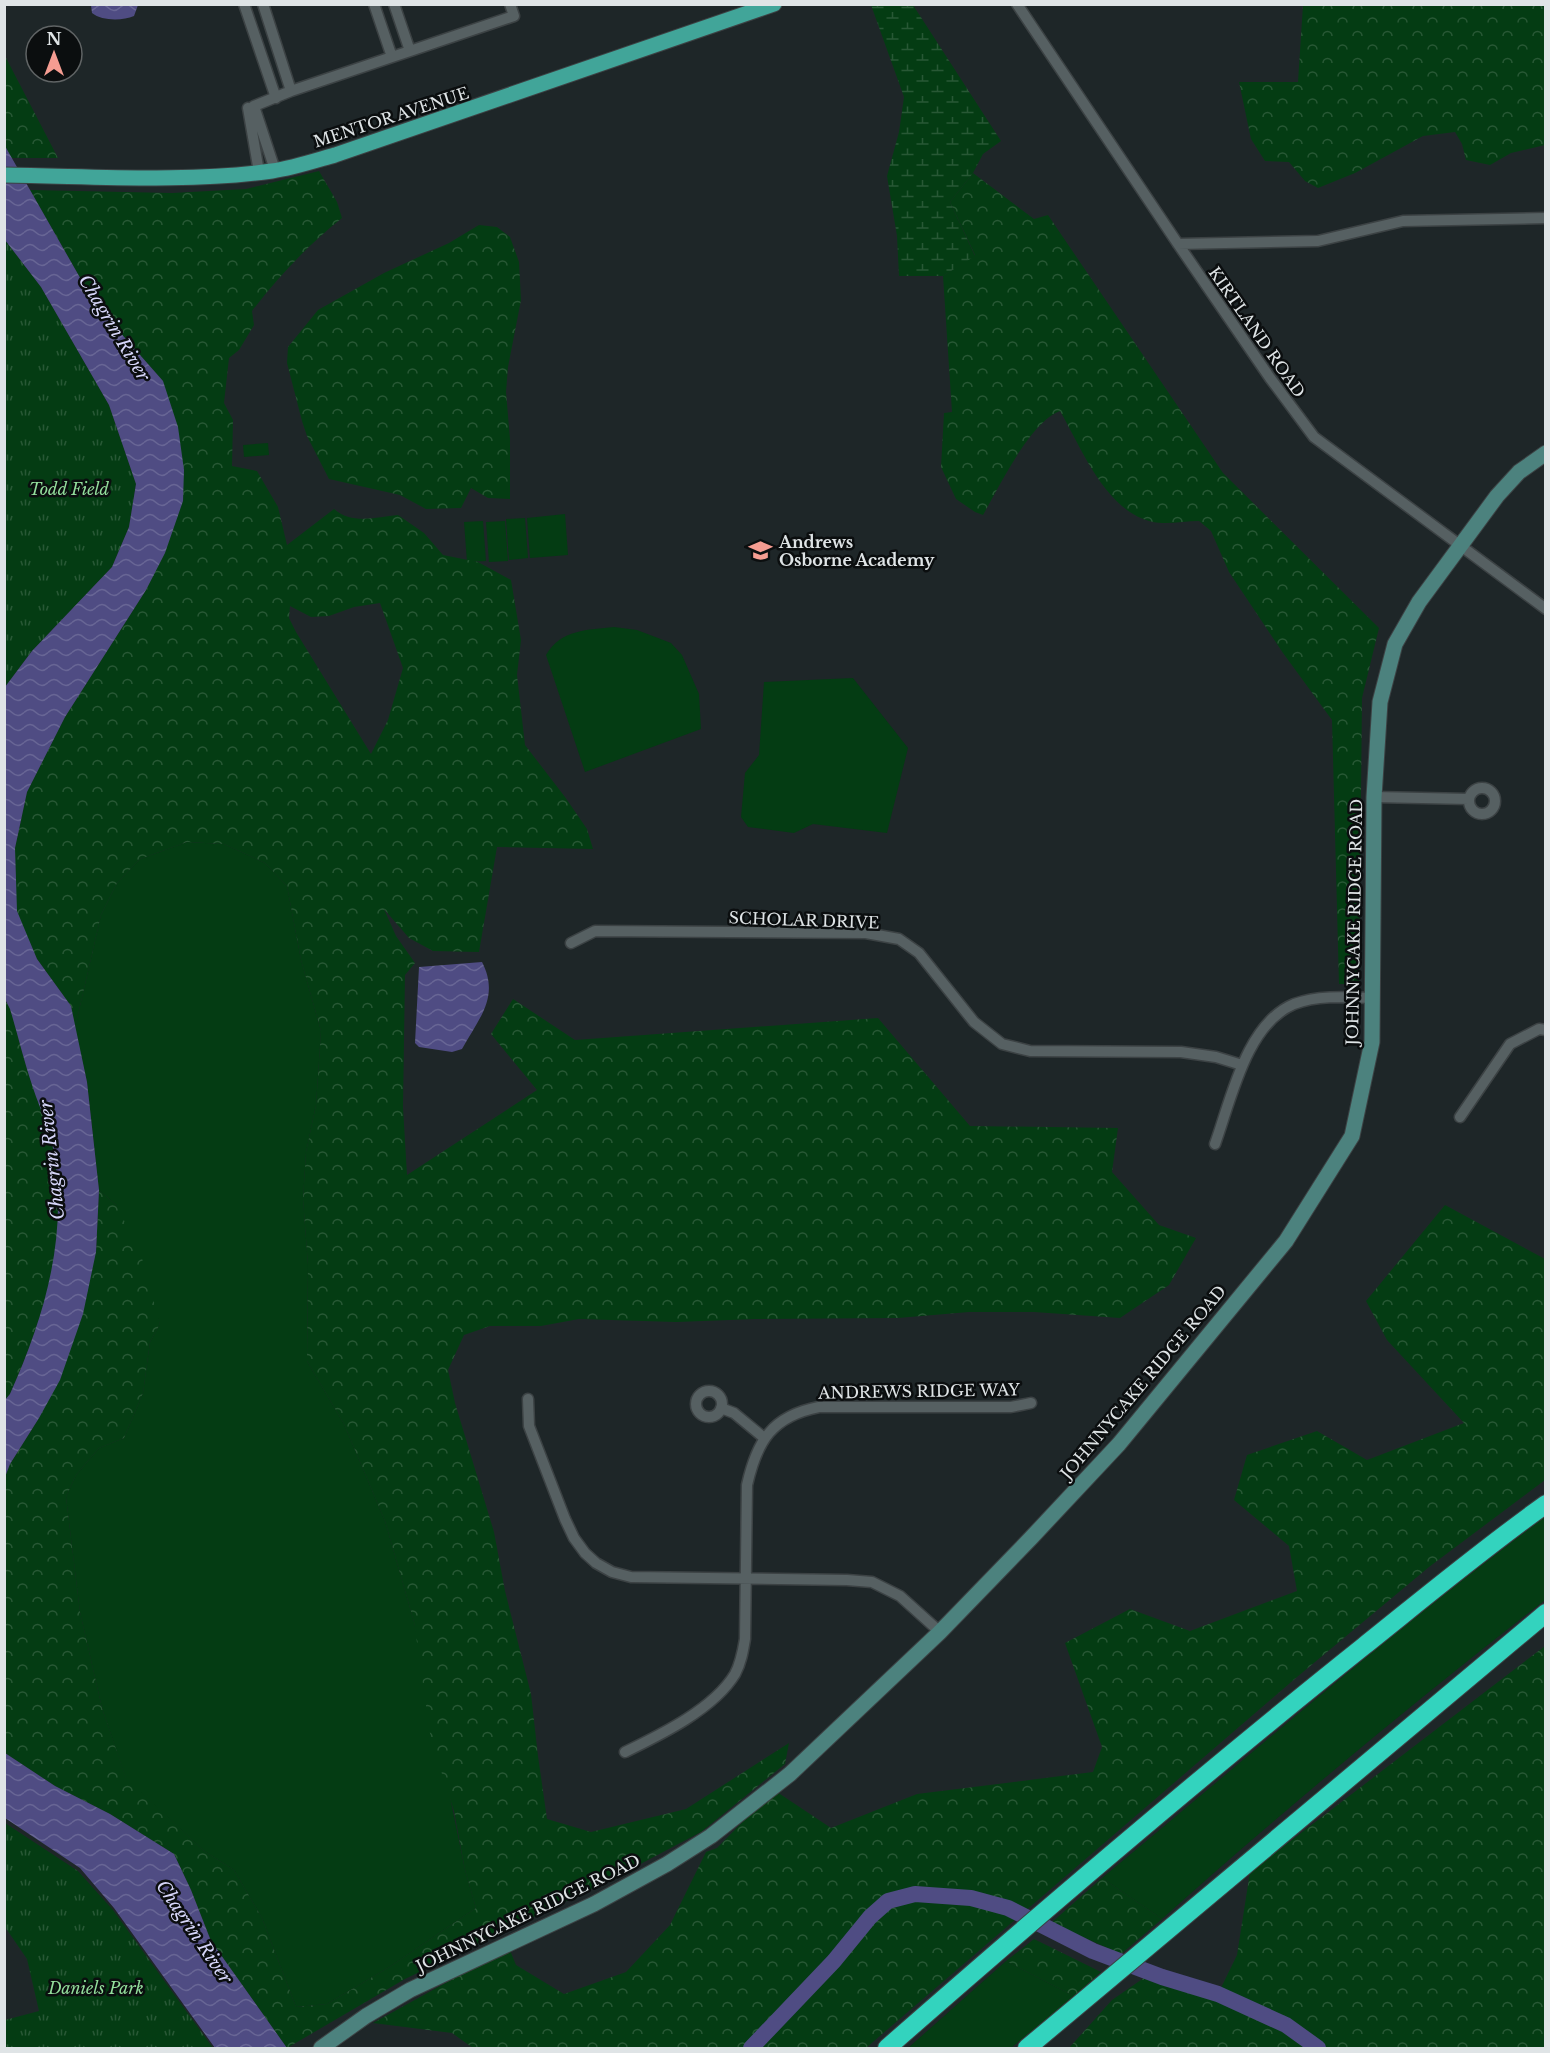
<svg xmlns="http://www.w3.org/2000/svg" width="1550" height="2053" font-family="'Libre Baskerville',serif">
	<style>
		.grass { fill: #043c13 }
		.forest { fill: url(#forest-crowns); fill-rule: evenodd }
		.wetland { fill: url(#wetland-marsh) }
		.park { fill: url(#park-tufts) }
		.water { fill: url(#water-waves) }
		.lines { fill: none; stroke-linecap: round; stroke-linejoin: round }
		.river { stroke: #4f4c83; stroke-width: 16 }
		.minor-casing { stroke: #3c4244; stroke-width: 13 }
		.secondary-casing { stroke: #3c4244; stroke-width: 17 }
		.primary-casing { stroke: #3c4244; stroke-width: 17 }
		.motorway-casing { stroke: #3c4244; stroke-width: 20 }
		.minor { stroke: #566062; stroke-width: 10 }
		.secondary { stroke: #4c827e; stroke-width: 15 }
		.primary { stroke: #41a599; stroke-width: 15 }
		.motorway { stroke: #33d3be; stroke-width: 18 }
		.labels { text-anchor: middle; stroke-width: 5; stroke-linejoin: round; paint-order: stroke }
		.street-label { font-size: 16px; fill: #dfe4e6; stroke: #0b0e0f }
		.park-label { font-size: 16px; font-style: italic; fill: #93de9c; stroke: #0b0e0f }
		.poi-label { font-size: 16px; font-weight: bold; fill: #dfe4e6; stroke: #0b0e0f; text-anchor: start }
		.water-label { font-size: 18px; font-style: italic; fill: #d6d6f9; stroke: #0b0e0f }
	</style>
	<defs>
		<pattern id="forest-crowns" width="20" height="18" patternUnits="userSpaceOnUse" patternTransform="scale(1.5)"><rect width="20" height="18" fill="#043c13"/><path d="M2 6a3 3 0 1 1 6 0M12 15a3 3 0 1 1 6 0" fill="none" stroke="#285835"/></pattern>
		<pattern id="wetland-marsh" width="20" height="14" patternUnits="userSpaceOnUse" patternTransform="scale(1.5)"><rect width="20" height="14" fill="#043c13"/><path d="M1 5h8M5 5V1M11 12h8M15 12V8" fill="none" stroke="#285835"/></pattern>
		<pattern id="park-tufts" width="24" height="20" patternUnits="userSpaceOnUse" patternTransform="scale(1.5)"><rect width="24" height="20" fill="#043c13"/><path d="M3 7l-1-3M5 7V3M7 7l1-3M15 17l-1-3M17 17v-4M19 17l1-3" fill="none" stroke="#285835"/></pattern>
		<pattern id="water-waves" width="16" height="10" patternUnits="userSpaceOnUse" patternTransform="scale(1.5)"><rect width="16" height="10" fill="#4f4c83"/><path d="M0 5q4-4 8 0t8 0" fill="none" stroke="#686695"/></pattern>
	</defs>
	<rect width="100%" height="100%" fill="#1e2628"/>
	<!-- grass -->
	<path class="grass" d="M268 443 269 455 244 457 243 445Z
		M565 514 568 555 530 558 527 518Z
		M525 518 528 558 509 560 506 519Z
		M483 521 486 561 467 562 464 522Z
		M505 521 508 561 489 562 486 522Z
		M614 627 637 630 671 643 682 655 699 694 701 729 585 772 546 655C561 629 588 630 614 627Z
		M853 678 908 748 887 833 813 824 794 833 748 827 741 817 745 773 759 755 764 682Z
		M187 842 224 844 265 863 287 886 301 960 321 1031 316 1105 306 1152 303 1199 308 1265 307 1361 344 1424 385 1521 414 1622 465 1870 476 1908 391 1966 327 2004 296 2007 262 1918 234 1870 204 1851 126 1779 102 1708 80 1612 66 1497 76 1475 99 1448 124 1438 143 1393 150 1342 160 1324 116 1205 99 1190 87 1082 75 1028 101 915 117 883 140 859Z
		M1545 1517V1600C1414 1702 1286 1808 1162 1919L1102 1878C1249 1756 1392 1631 1545 1517Z
		M1006 1961 1074 1996 1011 2048H908Z"/>
	<!-- forest -->
	<path class="forest" d="M1303 5H1545V145L1511 153 1490 165 1466 160 1462 144 1455 132 1423 136 1355 173 1318 188 1305 181 1289 162 1265 161 1251 139 1239 82H1298Z
		M4 54 58 158H11L5 146Z
		M319 171 337 202 342 218C308 245 279 276 252 311L254 325 239 350 229 358 224 403 233 420 232 466 257 471 278 507 287 545 334 509C352 525 377 517 398 515L424 533 443 555 478 562 511 580 521 640 517 675 525 745 565 797 587 829 593 849 497 847 479 952 433 951 409 938 384 909 396 936 415 963 405 975 403 1107 407 1175 537 1090 491 1034 513 999 575 1040 878 1018 970 1126 1118 1128 1112 1172 1159 1225 1196 1238 1169 1285 1120 1318 1034 1312H969L898 1318 756 1319 676 1322 579 1319 541 1326H490L464 1335 448 1370 455 1403 494 1532 505 1591 531 1694 538 1756 547 1819 591 1832 686 1809 789 1743 785 1764 701 1832 612 1879 405 1979 287 2048 211 1941 191 1890 174 1854 110 1814 55 1786 5 1753V1477L10 1464 39 1418 96 1252 99 1190 116 1205 140 1251 160 1324 150 1342 143 1393 124 1438 99 1448 76 1475 66 1497 80 1612 102 1708 126 1778 204 1851 234 1870 262 1918 296 2007 327 2004 391 1966 476 1908 465 1870 454 1811 431 1740 414 1622 385 1521 344 1424 307 1361 308 1265 303 1199 306 1152 316 1105 321 1031 301 960 287 886 265 863 224 844 187 842 140 859 117 883 101 915 75 1028 71 1006 37 959 16 911 15 848 27 792 65 717 146 590 163 381 95 304 30 190 172 193 246 189ZM380 603 403 668 388 720 371 754 296 632 289 618 290 606 311 617 329 616 354 607Z
		M973 173 1034 219 1048 215 1223 473 1379 628 1362 698 1359 984H1339L1332 720 1283 653 1229 572 1211 531 1199 521C1185 521 1167 525 1153 522 1106 512 1082 449 1060 411 1030 422 999 487 983 515L975 512 956 499 941 467 944 413 952 412 943 276 975 255 950 202Z
		M479 225 497 227 510 237 519 262 521 300 508 367 506 392 510 439V499L488 498 471 488 461 508 426 509 400 495 329 479 307 436 302 421 287 363 288 347 318 310 384 273 449 243Z
		M4 999 10 1008C18 1035 24 1061 33 1087 40 1108 50 1130 54 1152 72 1235 43 1319 10 1394L5 1400Z
		M1445 1205 1545 1259V1480L1429 1567 1297 1677 866 2048H473L452 2033 373 2023 509 1948 516 1965 564 1994 626 1972 670 1925 706 1852 717 1848 774 1790 831 1828 917 1794 1093 1772 1102 1747 1065 1643 1130 1609 1190 1631 1297 1591 1289 1546 1234 1500 1247 1455 1317 1431 1367 1460 1464 1423 1387 1340 1366 1301Z
		M1545 1646V2048H1069L1112 2000 1151 1973 1218 1994 1237 1955 1250 1872Z
		M1102 1878 1162 1919 1121 1954 1051 1923Z
		M1034 1939 1101 1972 1074 1996 1006 1961Z"/>
	<!-- wetland -->
	<path class="wetland" d="M871 5H913L1001 141 983 154 973 173 950 202 975 256 943 276H899L897 236 887 176 899 132 904 97Z"/>
	<!-- park -->
	<path class="park" d="M5 240 41 287 109 405 136 484 129 527 112 567 32 651 5 687Z
		M5 1823 78 1871 113 1910 213 2048H5V2020L39 2011 27 1959 5 1927Z"/>
	<!-- water -->
	<path class="water" d="M91 5V4L138 5 134 16C122 21 102 21 92 13Z
		M5 146 95 304 163 381 178 427 184 470 183 501 165 553 146 590 65 717 27 792 15 848 17 911 37 959 71 1006 87 1082 99 1190 96 1252 83 1314 60 1380 39 1418 10 1464 5 1477V1400L10 1394C44 1318 68 1238 54 1154 51 1132 40 1109 33 1088 24 1062 18 1035 10 1009L5 999V687L32 651 112 567 129 527 136 484 109 405 41 287 5 240Z
		M482 962C500 997 479 1018 462 1049L452 1052 419 1047 415 1043 419 967Z
		M5 1753 55 1786 110 1814 174 1854 191 1890 211 1941 287 2048H215L114 1908 80 1868 5 1818Z"/>
	<g class="lines">
		<!-- river -->
		<path class="river" d="M751 2048 834 1961 870 1917 888 1901 915 1894 971 1898 1008 1908 1093 1951 1162 1977 1218 1994 1286 2025 1318 2048"/>
		<defs>
			<path id="minor" d="M244 4 276 98
				M263 4 291 91 254 106 275 170
				M1017 4 1178 244 1270 378 1314 437 1546 609
				M410 51 514 16 510 4
				M392 57 410 51 394 4
				M291 91 392 57 374 4
				M248 108 259 172
				M1178 244 1318 241 1403 221 1546 218
				M1469 801a13 13 0 1 1 26 0a13 13 0 1 1-26 0Z
				M1374 797 1469 799
				M571 943 595 931 866 933 899 939 919 953 974 1022 1002 1044 1030 1051 1181 1052 1216 1057 1242 1065
				M1460 1117 1510 1044 1539 1029 1546 1030
				M1215 1144C1231 1100 1246 1024 1294 1004 1318 995 1347 997 1372 998
				M696 1404a13 13 0 1 1 26 0a13 13 0 1 1-26 0Z
				M528 1399 529 1426 565 1519 574 1538 585 1553 596 1563 612 1572 631 1577 847 1580 872 1582 900 1596 940 1632
				M721 1408 734 1413 763 1437
				M625 1752C660 1735 714 1709 735 1674 741 1663 743 1651 745 1639L747 1485C757 1441 772 1416 819 1407H1011L1031 1403"/>
			<path id="secondary" d="M321 2048 366 2016 410 1990 594 1904 667 1864 711 1836 790 1774 940 1632 1031 1538 1119 1444 1286 1241 1352 1136 1372 1042 1374 797 1380 702 1395 644 1419 602 1497 496 1519 472 1546 453"/>
			<path id="primary" d="M4 175C93 176 184 183 272 171 293 168 314 161 335 155L774 4"/>
			<path id="motorway" d="M887 2048C1043 1911 1201 1776 1364 1646 1424 1598 1483 1549 1546 1504
				M1027 2048 1546 1613"/>
		</defs>
		<!-- minor casing -->
		<use href="#minor" class="minor-casing"/>
		<!-- secondary casing -->
		<use href="#secondary" class="secondary-casing"/>
		<!-- primary casing -->
		<use href="#primary" class="primary-casing"/>
		<!-- motorway casing -->
		<use href="#motorway" class="motorway-casing"/>
		<!-- minor -->
		<use href="#minor" class="minor"/>
		<!-- secondary -->
		<use href="#secondary" class="secondary"/>
		<!-- primary -->
		<use href="#primary" class="primary"/>
		<!-- motorway -->
		<use href="#motorway" class="motorway"/>
	</g>
	<!-- icons -->
	<defs>
		<symbol id="school-bare" viewBox="-9 -9 18 18"><path d="M0-5L7-2L0 1L-7-2ZM-4 1L0 2.5L4 1V4Q0 6-4 4Z" fill="#f59c91" stroke="#0b0e0f" stroke-width="2.5" paint-order="stroke"/></symbol>
	</defs>
	<g fill-rule="evenodd">
		<use href="#school-bare" x="744" y="534" width="33" height="33"/>
	</g>
	<g class="labels">
		<!-- street labels -->
		<g class="street-label">
			<text transform="translate(391 117) rotate(-18)" y="6">MENTOR AVENUE</text>
			<text transform="translate(1257 332) rotate(55)" y="6">KIRTLAND ROAD</text>
			<text transform="translate(804 920) rotate(2)" y="6">SCHOLAR DRIVE</text>
			<text transform="translate(1354 922) rotate(-89)" y="6">JOHNNYCAKE RIDGE ROAD</text>
			<text transform="translate(1143 1382) rotate(-50)" y="6">JOHNNYCAKE RIDGE ROAD</text>
			<text transform="translate(919 1391) rotate(-1)" y="6">ANDREWS RIDGE WAY</text>
			<text transform="translate(528 1913) rotate(-26)" y="6">JOHNNYCAKE RIDGE ROAD</text>
		</g>
		<!-- park labels -->
		<g class="park-label">
			<text x="69" y="495">Todd Field</text>
			<text x="96" y="1994">Daniels Park</text>
		</g>
		<!-- poi labels -->
		<g class="poi-label">
			<text x="779" y="548">Andrews<tspan x="779" dy="18">Osborne Academy</tspan></text>
		</g>
		<!-- water labels -->
		<g class="water-label">
			<text transform="translate(114 328) rotate(59)" y="6">Chagrin River</text>
			<text transform="translate(52 1160) rotate(-96)" y="6">Chagrin River</text>
			<text transform="translate(194 1932) rotate(56)" y="6">Chagrin River</text>
		</g>
	</g>
	<!-- border -->
	<rect width="1550" height="2053" fill="none" stroke="#dfe4e6" stroke-width="12"/>
	<!-- north arrow -->
	<g transform="translate(54 54)"><circle r="28" fill="#0b0e0f" stroke="#606465" stroke-width="1.5"/>
	<path d="M0-4.5L10 22L0 15L-10 22Z" fill="#f59c91"/>
	<text y="-9" font-size="16" font-weight="bold" text-anchor="middle" fill="#dfe4e6">N</text>
	</g>
</svg>
